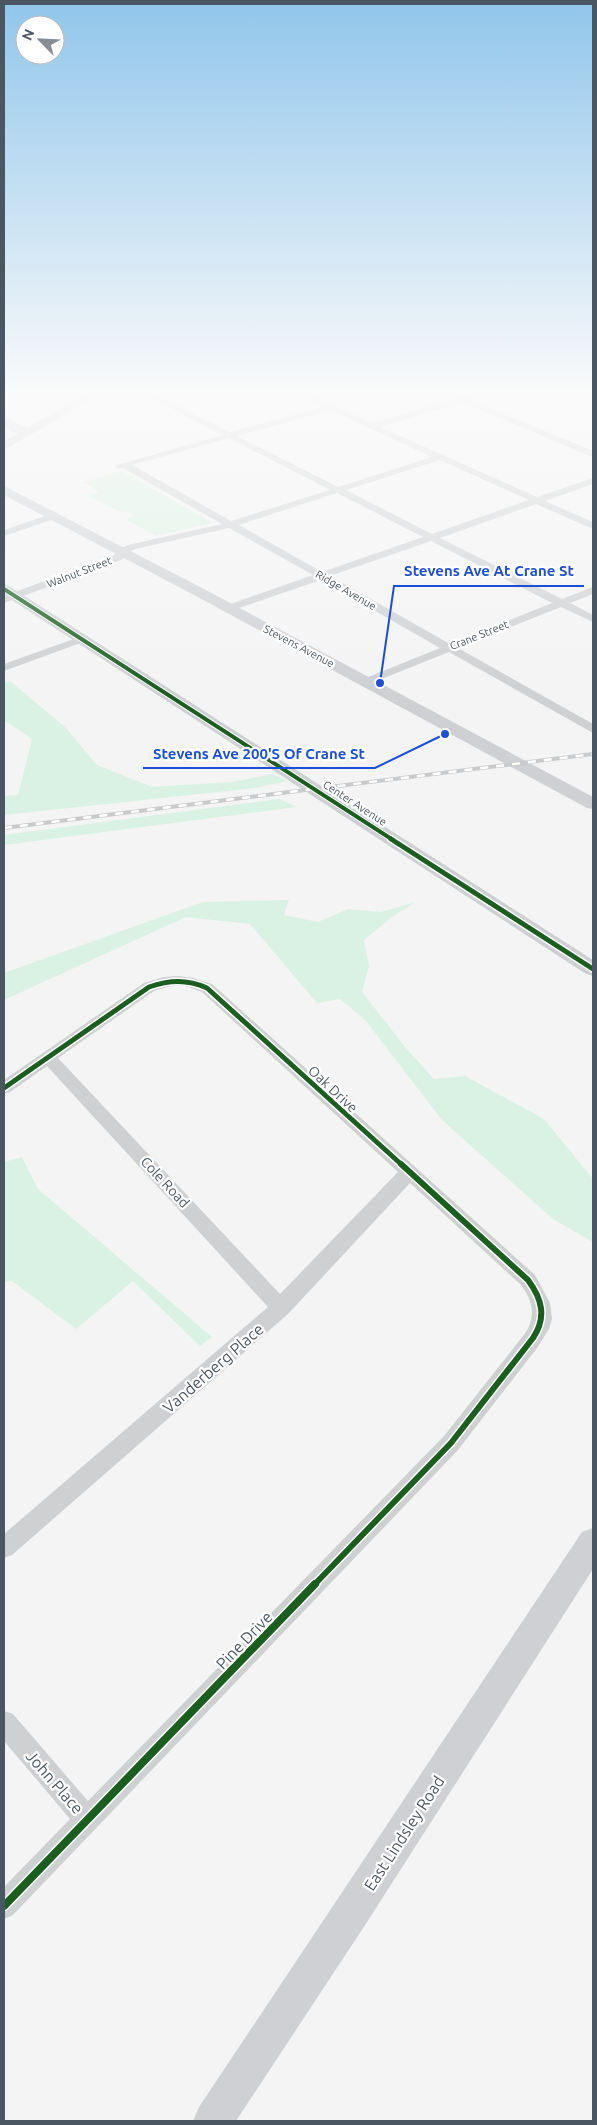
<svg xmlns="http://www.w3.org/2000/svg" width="597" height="2125" font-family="Ubuntu,sans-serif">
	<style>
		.green { fill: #d9f2e3 }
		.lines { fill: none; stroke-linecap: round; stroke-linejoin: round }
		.street { fill: #ced0d2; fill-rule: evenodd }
		.secondary { fill: #ced0d4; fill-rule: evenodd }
		.rail-casing { stroke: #c9cacc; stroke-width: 4 }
		.rail { stroke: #fff; stroke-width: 2.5; stroke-dasharray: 8; stroke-linecap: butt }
		.cycleway-far3-casing { stroke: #fff; stroke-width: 6 }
		.cycleway-far2-casing { stroke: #fff; stroke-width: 8 }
		.cycleway-far1-casing { stroke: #fff; stroke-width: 9 }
		.cycleway-casing { stroke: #fff; stroke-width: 11 }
		.cycleway-far3 { stroke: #1b5e20; stroke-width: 4 }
		.cycleway-far2 { stroke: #1b5e20; stroke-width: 5 }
		.cycleway-far1 { stroke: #1b5e20; stroke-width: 6 }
		.cycleway { stroke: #1b5e20; stroke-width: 8 }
		.labels { text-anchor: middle; stroke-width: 4.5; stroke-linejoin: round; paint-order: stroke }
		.far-street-label { font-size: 11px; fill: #4a5661; stroke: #fff }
		.street-label { font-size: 14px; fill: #4a5661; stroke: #fff }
		.near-street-label { font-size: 16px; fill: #4a5661; stroke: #fff }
		.leader { fill: none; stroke: #1d4ed8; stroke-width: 2 }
		.callout-dot { fill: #1d4ed8; stroke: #fff; stroke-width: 2 }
		.callout-label { font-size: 15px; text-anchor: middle; font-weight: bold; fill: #1d4ed8; stroke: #fff; stroke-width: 4.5; stroke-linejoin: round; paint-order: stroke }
	</style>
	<rect width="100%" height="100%" fill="#f4f4f4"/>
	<!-- green -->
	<path class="green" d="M117 472H124L213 523 156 536 126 520 134 515 127 511 123 513 89 496 99 492 84 482Z
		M10 681 66 728 97 765 152 787 232 782 272 774 287 781 255 788 4 815V796L18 795 32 739 4 720V683Z
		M279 799 297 807 4 845V835Z
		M289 900 284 915 318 922 348 909 381 912 416 902 393 916 364 940 369 966 362 992 406 1048 434 1079 465 1076 544 1119 593 1179V1242L553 1219 442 1120 366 1021 340 999 317 1003 250 924 186 917 4 1000V973L203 902Z
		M22 1157 38 1189 212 1337 200 1346 133 1281 76 1329 12 1281 4 1282V1162Z"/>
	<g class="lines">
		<!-- street -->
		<path class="street" d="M138 391H148L230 432 323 407 291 391H302L373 423 455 399 438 391H449L463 397 483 391H496L471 400 593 451V457L590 456 462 402 380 427 537 497 593 478V484L545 501 593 522V529L536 504 440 538 562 599 593 587V594L570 603 593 615V622L561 607 458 648 593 724V733L449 652 369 684H361L359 682 361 680 440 648 321 580 233 610H225L224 608 225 606 313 575 229 528 135 549 129 552 121 560 4 603V596L113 556 121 548 128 545 222 524 123 468 119 469 114 466 222 435ZM330 410 432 457 338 487 237 436ZM229 438 330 490 231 521 132 465ZM440 460 529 500 432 534 346 490ZM337 493 423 537 322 572 239 525ZM431 541 552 603 450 644 330 576Z
			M586 391H593V394L587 393Z
			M54 513 59 516 57 518 4 536V530Z
			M82 636 88 639 86 641 4 671V664Z
			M178 976 193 978 212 984 535 1275 550 1303 552 1319 549 1329 537 1348 458 1450 13 1915 4 1919V1887L70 1819 4 1741V1711L13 1714 88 1801 444 1436 523 1336C536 1319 534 1302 521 1285L410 1183 288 1314 12 1555 4 1558V1534L268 1307 47 1066 10 1092 4 1094V1080L144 983 164 977ZM171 986H186L202 992 398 1172 280 1294 58 1058 154 991Z"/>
		<!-- secondary -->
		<path class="secondary" d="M92 391H106L4 450V441L18 433 12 432 4 425V417L27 428Z
			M4 486 204 589 593 797V809L587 808 194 595 4 495Z
			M4 585 9 586 593 960V976L586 974 4 595Z
			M593 1528V1569L369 1919 236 2121H193L199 2107 582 1532Z"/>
		<defs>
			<path id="rail" d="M4 828 593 754"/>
		</defs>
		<!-- rail casing -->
		<use href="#rail" class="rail-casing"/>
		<!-- rail -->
		<use href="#rail" class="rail"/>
		<defs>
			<path id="cycleway-far3" d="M4 589 393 840"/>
			<path id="cycleway-far2" d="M391 839 593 969
				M4 1088 149 987C169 980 187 979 207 988L402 1165"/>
			<path id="cycleway-far1" d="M314 1585 451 1443 533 1338C547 1317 542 1299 528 1280L401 1164"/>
			<path id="cycleway" d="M4 1906 315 1584"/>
		</defs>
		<!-- cycleway-far3 casing -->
		<use href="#cycleway-far3" class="cycleway-far3-casing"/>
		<!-- cycleway-far2 casing -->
		<use href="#cycleway-far2" class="cycleway-far2-casing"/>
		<!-- cycleway-far1 casing -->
		<use href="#cycleway-far1" class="cycleway-far1-casing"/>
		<!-- cycleway casing -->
		<use href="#cycleway" class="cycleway-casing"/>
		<!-- cycleway-far3 -->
		<use href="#cycleway-far3" class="cycleway-far3"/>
		<!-- cycleway-far2 -->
		<use href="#cycleway-far2" class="cycleway-far2"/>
		<!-- cycleway-far1 -->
		<use href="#cycleway-far1" class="cycleway-far1"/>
		<!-- cycleway -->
		<use href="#cycleway" class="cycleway"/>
	</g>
	<!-- sky -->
	<linearGradient id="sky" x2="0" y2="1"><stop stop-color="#91c6eb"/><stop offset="0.57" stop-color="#fafafa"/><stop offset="1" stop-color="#fafafa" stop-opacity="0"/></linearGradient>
	<rect width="597" height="689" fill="url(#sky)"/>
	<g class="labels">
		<!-- far-street labels -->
		<g class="far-street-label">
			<text transform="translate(79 572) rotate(-21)" y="4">Walnut Street</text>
			<text transform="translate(346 590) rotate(30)" y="4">Ridge Avenue</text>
			<text transform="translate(479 635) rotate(-22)" y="4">Crane Street</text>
			<text transform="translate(299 646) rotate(28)" y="4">Stevens Avenue</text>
			<text transform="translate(355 803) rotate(33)" y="4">Center Avenue</text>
		</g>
		<!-- street labels -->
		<g class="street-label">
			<text transform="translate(333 1089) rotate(43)" y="5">Oak Drive</text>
			<text transform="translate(165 1182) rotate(47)" y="5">Cole Road</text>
		</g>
		<!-- near-street labels -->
		<g class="near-street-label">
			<text transform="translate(213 1368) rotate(-41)" y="6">Vanderberg Place</text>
			<text transform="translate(244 1640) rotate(-46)" y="6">Pine Drive</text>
			<text transform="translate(55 1782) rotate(49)" y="6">John Place</text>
			<text transform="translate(404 1833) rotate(-57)" y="6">East Lindsley Road</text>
		</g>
	</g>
	<!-- callouts -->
	<path class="leader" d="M380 683L394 586H584M445 734L375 768H143"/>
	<g class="callout-dot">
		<circle cx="380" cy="683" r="5"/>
		<circle cx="445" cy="734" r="5"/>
	</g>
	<g class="callout-label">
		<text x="489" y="576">Stevens Ave At Crane St</text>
		<text x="259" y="759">Stevens Ave 200'S Of Crane St</text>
	</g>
	<!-- border -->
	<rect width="597" height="2125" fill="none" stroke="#4a5661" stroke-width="10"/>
	<!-- north arrow -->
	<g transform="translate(40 40) rotate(294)"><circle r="24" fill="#ffffff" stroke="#b7bbc0"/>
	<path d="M0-4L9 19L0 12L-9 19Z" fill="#868d94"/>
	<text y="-8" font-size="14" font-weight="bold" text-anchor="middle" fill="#4a5661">N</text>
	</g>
</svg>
